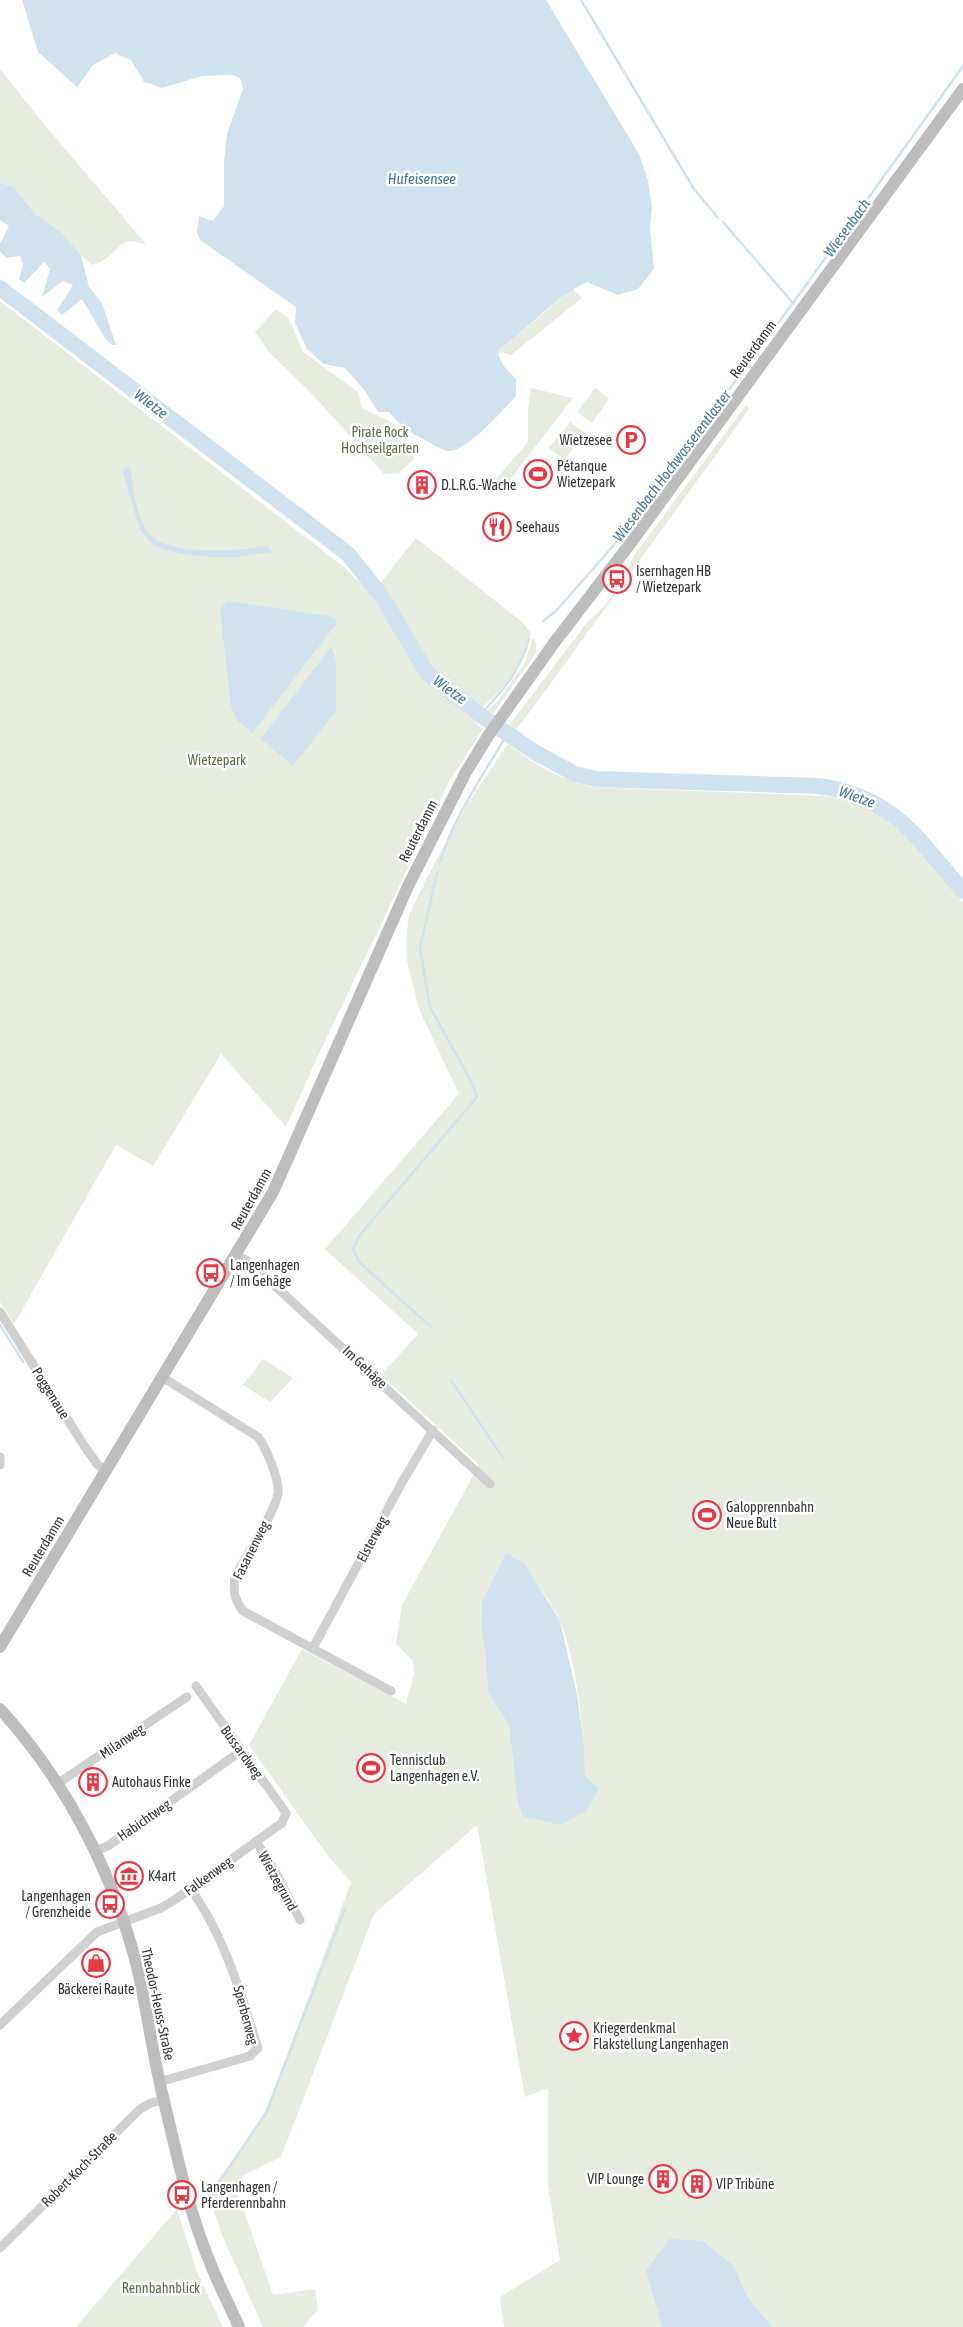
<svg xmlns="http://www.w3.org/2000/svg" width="963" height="2327" font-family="'Asap Condensed',sans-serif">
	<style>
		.green { fill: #e6ecdf; fill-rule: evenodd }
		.water { fill: #cfe2ee }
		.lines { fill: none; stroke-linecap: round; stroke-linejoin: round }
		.stream { stroke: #cfe2ee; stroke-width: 2.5 }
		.river { stroke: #cfe2ee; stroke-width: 16 }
		.street { stroke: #d0d0d0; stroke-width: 9 }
		.secondary { stroke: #bdbdbd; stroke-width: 12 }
		.labels { text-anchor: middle; stroke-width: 5; stroke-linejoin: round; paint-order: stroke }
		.street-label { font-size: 14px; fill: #333; stroke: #fff }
		.park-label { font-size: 14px; fill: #56703f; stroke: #fff }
		.poi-label { font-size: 14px; fill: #333; stroke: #fff; text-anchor: start }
		.water-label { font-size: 15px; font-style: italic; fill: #3f7597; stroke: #fff }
	</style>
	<rect width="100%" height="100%" fill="#fff"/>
	<!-- green -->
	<path class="green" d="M0 69 43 123 146 244C141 244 135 241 130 241 117 243 111 261 92 265L81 255 61 232 35 214 14 187 0 183Z
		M573 289 582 298 511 355 502 352 498 353 499 349C525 331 547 308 573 289Z
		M0 301 344 567 375 597 420 675 483 729 450 780 316 1060 286 1127 221 1054 153 1166 116 1145 14 1324 0 1302Z
		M276 309 289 319 303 352 358 392 362 408C379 417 388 418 402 431L401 443 415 458 399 473 384 474 313 395 269 352 255 332Z
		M531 388 573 398 505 486 496 479 528 442V408Z
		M595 388 609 399 592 423 577 412Z
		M746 405 749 409 538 701 514 732 507 728 589 620C610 605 624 580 633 557Z
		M570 422 585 433 564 460 549 448Z
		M536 457 555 472 541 491 522 477Z
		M416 538 522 622 532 634C525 641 525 651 521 659 513 678 496 695 481 709L430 671 377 587Z
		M533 637 536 644V653L492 715 486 712 500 698 525 662Z
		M508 744C534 764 559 779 592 787L804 795C820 796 837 796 853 802 900 819 932 867 963 903V2327H504L500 2297 560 2260 548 2186V2088L525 2097 477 1825 374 1914 281 2157 244 2175 236 2188 273 2295 315 2289 318 2310 303 2327H263L222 2235 208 2193 263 2120 351 1882 328 1856 249 1745 302 1649 406 1704 414 1674 413 1661 396 1644 402 1605 479 1465 381 1375 418 1334 325 1249 459 1094 419 1009 407 961 406 940 409 915 427 877 468 803ZM526 1565C536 1583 552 1603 560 1621 577 1661 584 1733 585 1776L522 1816 517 1800 509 1725 488 1693 486 1654 481 1629Z
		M263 1359 293 1378 270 1402 243 1385Z
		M177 2209 197 2272 223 2327H76Z"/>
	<!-- water -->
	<path class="water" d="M22 0H546L639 154 648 180 652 208 650 228 654 269 638 289 618 295 587 282C553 298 530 328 499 349 496 360 508 371 516 379V396C504 409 468 450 450 451 442 451 433 444 425 440 410 433 400 425 389 412H378L366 392 345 368 324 364 307 349 295 323 296 307 200 240 197 232 199 216 213 221 224 206V163L227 134 243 89 240 78 232 75 202 76 162 88 144 82 131 60 115 53 93 65 77 87 38 52Z
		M0 183 14 187 35 214 61 232 81 255 89 287 102 303 116 345H112L105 338 82 299 62 315 57 310 73 285 63 281 42 297 50 269 44 262 24 283 19 279 23 265 20 256 6 258 0 251V244L9 226 0 220Z
		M130 467C134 487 135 514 147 531 164 557 240 551 268 546L272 552 236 557H214L181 554 154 546 140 530 122 470Z
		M227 601 335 617 337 623 252 733 237 720 231 707 220 610Z
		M331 647 336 661V711L293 766 261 739Z
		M506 1553 526 1565 560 1621 577 1695 584 1744 585 1776 599 1789 586 1811 561 1825 522 1816 517 1800 509 1725 488 1693 486 1654 481 1629 482 1602Z
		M669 2239 703 2241 734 2266 747 2297 772 2327H662L646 2270Z"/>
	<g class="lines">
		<!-- stream -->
		<path class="stream" d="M581 0 694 189 718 218
			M723 222 793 303
			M543 621 556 611 614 545 793 303 963 66
			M480 715C503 691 520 671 529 639
			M441 860C453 817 485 773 507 734
			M0 1325 23 1362
			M431 1327 359 1262 353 1249 359 1236 477 1097 473 1085 430 1007 420 948 437 873
			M451 1380 503 1458
			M210 2196 266 2113 345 1909"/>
		<!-- river -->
		<path class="river" d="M0 288 348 554 383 598 427 673 480 715 536 753 575 774 596 779 819 786C894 797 917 838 963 891"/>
		<!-- street -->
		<path class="street" d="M236 1254 249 1262 490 1484
			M0 1312 85 1447 98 1465 106 1470
			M162 1377 258 1437C266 1448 280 1480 278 1494 275 1512 245 1558 235 1577 233 1591 234 1599 243 1611L391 1691
			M0 1457V1465
			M313 1648 400 1486 433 1430
			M57 1784 187 1697
			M256 1841 276 1873 300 1920
			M95 1851 108 1846 241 1751
			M0 2025 97 1932 161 1908 176 1899 282 1823 286 1813 196 1686
			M159 2082 250 2056 258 2048C240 1991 225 1938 191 1889
			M0 2248 140 2109 151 2103 163 2100"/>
		<!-- secondary -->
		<path class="secondary" d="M0 1647 273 1192 409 884 466 772 488 736 554 643 630 544 963 89
			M0 1709C66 1781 115 1876 138 1971 148 2014 153 2058 164 2101 177 2156 189 2213 211 2265 219 2286 230 2306 239 2327"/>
	</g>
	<!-- icons -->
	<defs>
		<symbol id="parking-ring" viewBox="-11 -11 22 22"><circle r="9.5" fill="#fff" stroke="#e63946" stroke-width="1.5"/><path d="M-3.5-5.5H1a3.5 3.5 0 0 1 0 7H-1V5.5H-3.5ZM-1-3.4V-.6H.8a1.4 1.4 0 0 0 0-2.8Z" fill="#e63946"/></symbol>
		<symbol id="stadium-ring" viewBox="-11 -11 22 22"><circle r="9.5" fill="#fff" stroke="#e63946" stroke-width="1.5"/><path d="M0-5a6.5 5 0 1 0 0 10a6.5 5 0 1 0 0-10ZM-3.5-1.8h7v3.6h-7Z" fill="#e63946"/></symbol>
		<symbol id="building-ring" viewBox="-11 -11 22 22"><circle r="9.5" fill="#fff" stroke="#e63946" stroke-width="1.5"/><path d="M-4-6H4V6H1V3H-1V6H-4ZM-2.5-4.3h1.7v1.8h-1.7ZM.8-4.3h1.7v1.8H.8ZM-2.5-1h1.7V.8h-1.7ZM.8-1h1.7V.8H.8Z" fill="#e63946"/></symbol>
		<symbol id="restaurant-ring" viewBox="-11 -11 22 22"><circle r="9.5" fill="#fff" stroke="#e63946" stroke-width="1.5"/><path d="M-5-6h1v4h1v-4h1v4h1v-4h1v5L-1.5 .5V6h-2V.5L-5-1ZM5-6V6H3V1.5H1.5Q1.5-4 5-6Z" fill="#e63946"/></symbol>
		<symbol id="bus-ring" viewBox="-11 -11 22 22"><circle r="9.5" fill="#fff" stroke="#e63946" stroke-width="1.5"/><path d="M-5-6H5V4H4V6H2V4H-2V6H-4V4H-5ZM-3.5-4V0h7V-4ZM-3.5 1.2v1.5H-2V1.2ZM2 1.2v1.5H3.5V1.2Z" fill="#e63946"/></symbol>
		<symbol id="museum-ring" viewBox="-11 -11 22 22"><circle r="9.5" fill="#fff" stroke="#e63946" stroke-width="1.5"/><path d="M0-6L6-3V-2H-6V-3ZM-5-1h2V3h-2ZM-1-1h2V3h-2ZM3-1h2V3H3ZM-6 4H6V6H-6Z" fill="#e63946"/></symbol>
		<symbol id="shop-ring" viewBox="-11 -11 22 22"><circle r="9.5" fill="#fff" stroke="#e63946" stroke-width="1.5"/><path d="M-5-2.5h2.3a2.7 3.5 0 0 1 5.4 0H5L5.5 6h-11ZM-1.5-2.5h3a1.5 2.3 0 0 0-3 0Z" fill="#e63946"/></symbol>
		<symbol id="sight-ring" viewBox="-11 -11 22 22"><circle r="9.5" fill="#fff" stroke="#e63946" stroke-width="1.5"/><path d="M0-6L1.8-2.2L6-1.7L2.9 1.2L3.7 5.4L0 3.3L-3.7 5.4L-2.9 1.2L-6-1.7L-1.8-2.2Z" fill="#e63946"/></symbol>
	</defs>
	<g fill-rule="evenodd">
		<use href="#parking-ring" x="615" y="424" width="32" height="32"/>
		<use href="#stadium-ring" x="522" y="458" width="32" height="32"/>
		<use href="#building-ring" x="406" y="469" width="32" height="32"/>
		<use href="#restaurant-ring" x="481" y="511" width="32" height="32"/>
		<use href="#bus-ring" x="601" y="563" width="32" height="32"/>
		<use href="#bus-ring" x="195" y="1257" width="32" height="32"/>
		<use href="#stadium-ring" x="691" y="1499" width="32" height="32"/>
		<use href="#stadium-ring" x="355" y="1752" width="32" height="32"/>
		<use href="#building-ring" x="77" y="1766" width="32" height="32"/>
		<use href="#museum-ring" x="113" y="1860" width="32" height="32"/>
		<use href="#bus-ring" x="94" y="1888" width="32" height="32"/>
		<use href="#shop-ring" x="80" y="1947" width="32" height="32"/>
		<use href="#sight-ring" x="558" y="2020" width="32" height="32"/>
		<use href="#building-ring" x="647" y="2163" width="32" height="32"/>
		<use href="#building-ring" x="681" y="2168" width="32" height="32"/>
		<use href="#bus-ring" x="166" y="2179" width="32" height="32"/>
	</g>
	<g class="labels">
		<!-- street labels -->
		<g class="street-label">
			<text transform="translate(753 349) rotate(-54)" y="5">Reuterdamm</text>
			<text transform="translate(418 831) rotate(-63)" y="5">Reuterdamm</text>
			<text transform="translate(251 1199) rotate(-61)" y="5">Reuterdamm</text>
			<text transform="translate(365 1367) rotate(43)" y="5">Im Gehäge</text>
			<text transform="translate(51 1393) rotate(58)" y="5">Poggenaue</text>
			<text transform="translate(372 1539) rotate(-62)" y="5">Elsterweg</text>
			<text transform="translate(43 1546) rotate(-59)" y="5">Reuterdamm</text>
			<text transform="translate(251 1550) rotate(-63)" y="5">Fasanenweg</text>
			<text transform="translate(122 1741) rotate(-34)" y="5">Milanweg</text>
			<text transform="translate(242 1752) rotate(54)" y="5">Bussardweg</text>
			<text transform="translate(144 1820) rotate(-35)" y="5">Habichtweg</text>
			<text transform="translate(208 1876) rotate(-36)" y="5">Falkenweg</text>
			<text transform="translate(278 1881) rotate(61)" y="5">Wietzegrund</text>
			<text transform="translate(158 2004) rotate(78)" y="5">Theodor-Heuss-Straße</text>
			<text transform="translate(246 2015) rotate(75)" y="5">Sperberweg</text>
			<text transform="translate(79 2169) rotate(-45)" y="5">Robert-Koch-Straße</text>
		</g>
		<!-- park labels -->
		<g class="park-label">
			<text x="380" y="437">Pirate Rock<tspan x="380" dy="16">Hochseilgarten</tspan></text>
			<text x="217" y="765">Wietzepark</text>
			<text x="161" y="2293">Rennbahnblick</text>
		</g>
		<!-- poi labels -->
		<g class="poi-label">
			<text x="612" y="445" text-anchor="end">Wietzesee</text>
			<text x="557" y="471">Pétanque<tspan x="557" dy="16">Wietzepark</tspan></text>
			<text x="441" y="490">D.L.R.G.-Wache</text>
			<text x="516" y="532">Seehaus</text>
			<text x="636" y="576">Isernhagen HB<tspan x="636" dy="16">/ Wietzepark</tspan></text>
			<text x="230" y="1270">Langenhagen<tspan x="230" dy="16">/ Im Gehäge</tspan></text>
			<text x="726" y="1512">Galopprennbahn<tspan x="726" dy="16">Neue Bult</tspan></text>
			<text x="390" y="1765">Tennisclub<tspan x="390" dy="16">Langenhagen e.V.</tspan></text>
			<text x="112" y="1787">Autohaus Finke</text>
			<text x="148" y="1881">K4art</text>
			<text x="91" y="1901" text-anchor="end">Langenhagen<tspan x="91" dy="16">/ Grenzheide</tspan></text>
			<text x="96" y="1994" text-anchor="middle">Bäckerei Raute</text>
			<text x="593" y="2033">Kriegerdenkmal<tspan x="593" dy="16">Flakstellung Langenhagen</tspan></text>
			<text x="644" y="2184" text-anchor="end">VIP Lounge</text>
			<text x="716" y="2189">VIP Tribüne</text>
			<text x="201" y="2192">Langenhagen /<tspan x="201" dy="16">Pferderennbahn</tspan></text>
		</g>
		<!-- water labels -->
		<g class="water-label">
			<text x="422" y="184">Hufeisensee</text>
			<text transform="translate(847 228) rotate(-54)" y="5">Wiesenbach</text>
			<text transform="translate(151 404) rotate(37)" y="5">Wietze</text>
			<text transform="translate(672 466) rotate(-53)" y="5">Wiesenbach Hochwasserentlaster</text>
			<text transform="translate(450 690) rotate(36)" y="5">Wietze</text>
			<text transform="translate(857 797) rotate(20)" y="5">Wietze</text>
		</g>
	</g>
</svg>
